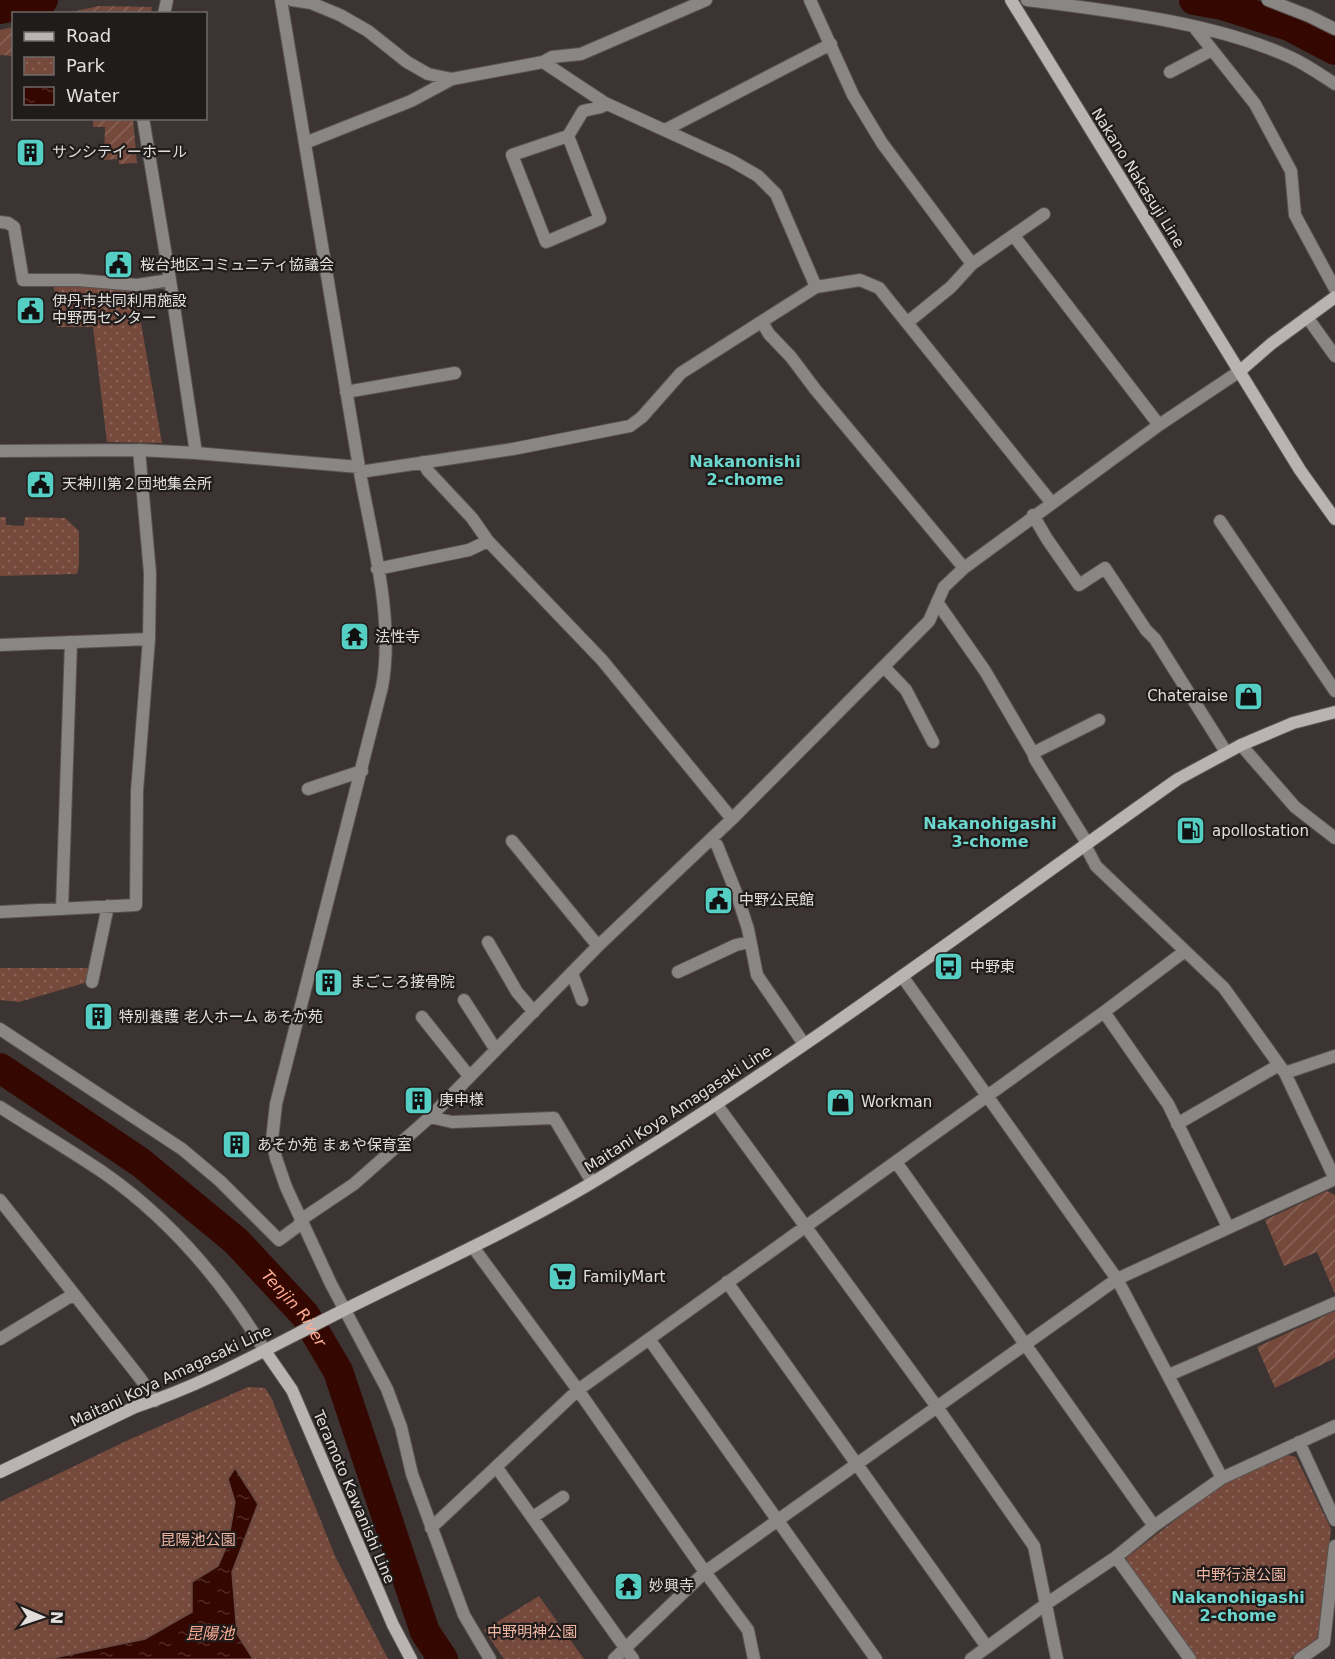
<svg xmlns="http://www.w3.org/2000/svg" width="1335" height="1659" font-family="'DejaVu Sans','Noto Sans JP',sans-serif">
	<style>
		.park { fill: url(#park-dots) }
		.garden { fill: url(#garden-furrows) }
		.water { fill: url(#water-ripples); stroke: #684842; stroke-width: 1.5 }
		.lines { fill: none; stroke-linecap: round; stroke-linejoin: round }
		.stream { stroke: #684842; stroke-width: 5 }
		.river { stroke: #340700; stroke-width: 30 }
		.minor-casing { stroke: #595351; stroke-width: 14 }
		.tertiary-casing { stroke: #595351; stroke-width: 14 }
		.secondary-casing { stroke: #595351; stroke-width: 14 }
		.minor { stroke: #898684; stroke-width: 12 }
		.tertiary { stroke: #898684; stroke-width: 12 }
		.secondary { stroke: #b9b3b1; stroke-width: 12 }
		.labels { text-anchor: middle; stroke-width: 4.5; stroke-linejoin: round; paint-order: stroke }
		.poi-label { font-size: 15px; fill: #e2dedc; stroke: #201c1b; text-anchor: start }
		.street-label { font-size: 15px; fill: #e2dedc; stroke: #201c1b }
		.park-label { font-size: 15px; fill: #f2b7a4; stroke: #201c1b }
		.neighbourhood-label { font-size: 16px; font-weight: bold; fill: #6cd7ce; stroke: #201c1b }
		.water-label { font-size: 16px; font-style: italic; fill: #fcad94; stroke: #201c1b }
	</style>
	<defs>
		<pattern id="park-dots" width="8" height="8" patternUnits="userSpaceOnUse" patternTransform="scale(1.5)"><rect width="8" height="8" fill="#754a3c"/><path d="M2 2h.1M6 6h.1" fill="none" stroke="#886458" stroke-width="1.8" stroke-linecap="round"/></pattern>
		<pattern id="garden-furrows" width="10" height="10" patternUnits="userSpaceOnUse" patternTransform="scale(1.5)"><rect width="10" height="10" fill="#754a3c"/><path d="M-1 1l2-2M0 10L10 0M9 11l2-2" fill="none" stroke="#886458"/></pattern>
		<pattern id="water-ripples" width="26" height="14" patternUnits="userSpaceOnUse" patternTransform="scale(1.5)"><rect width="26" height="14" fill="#340700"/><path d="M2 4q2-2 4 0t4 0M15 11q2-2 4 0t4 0" fill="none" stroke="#512b25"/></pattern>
	</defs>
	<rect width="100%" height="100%" fill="#3b3432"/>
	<!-- park -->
	<path class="park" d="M101 285 135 289 162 443 107 442 93 327H57L54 286Z
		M0 517H6V525L24 526 25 517 65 518 79 531V565L77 574 0 576Z
		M0 968H90L88 982 19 1002 0 1000Z
		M248 1387 265 1388 271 1397 335 1556 388 1659H0V1502L124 1442Z
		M1288 1455 1296 1457 1331 1529 1319 1635 1314 1642 1290 1659H1196L1126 1562 1127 1557 1221 1485Z
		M539 1596 584 1659H504L484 1630Z"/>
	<!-- garden -->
	<path class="garden" d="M99 6 152 7 151 13H67Z
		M13 27V56L0 55V30Z
		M93 119H133L137 163 119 164V159L104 160 105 127H93Z
		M1327 1191 1335 1195V1294L1317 1252 1284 1266 1265 1220Z
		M1335 1311V1358L1275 1388 1257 1347Z"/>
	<!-- water -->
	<path class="water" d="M235 1468 258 1504 232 1572 237 1634 253 1659H49L145 1639 192 1612V1582L218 1566 228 1543 235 1502 228 1479Z"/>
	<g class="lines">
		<!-- stream -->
		<path class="stream" d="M1204 2 1205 0"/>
		<!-- river -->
		<g class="river">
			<path d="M1194 0 1222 5 1289 26 1335 50"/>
			<path d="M0 9 43 0"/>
			<path id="s1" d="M0 1068 140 1162 236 1241 305 1315 338 1371 425 1632 443 1659"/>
		</g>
		<defs>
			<path id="minor" d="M281 0 359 467C371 537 395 617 382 687L276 1104 272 1140 276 1158 286 1187 331 1284 387 1389 401 1427 412 1474 464 1615 490 1659
				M292 0 311 3 340 15 368 31 407 62 428 74 452 79 543 62 605 103 732 161 758 176 776 194 816 287
				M810 0 853 95 882 143 972 264
				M1027 0C1111 11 1214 22 1292 58 1307 65 1321 75 1335 84
				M1268 0 1309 16 1335 29
				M164 14 167 0
				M1194 27 1255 104 1291 171 1295 215 1335 289
				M543 62 552 57 581 54 706 0
				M1170 72 1212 50
				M665 130 831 44
				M568 136 600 219 546 242 512 155 568 136 583 111 601 107 605 103
				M305 143 411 101 452 79
				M0 222 8 223 14 227 23 280H78L137 285 170 280 143 118
				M1014 236 1159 425
				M170 280 196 453
				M1307 317 1335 356
				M762 322 769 334 791 357 815 389 964 568
				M908 322 951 287 972 264 1044 214
				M346 392 455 373
				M0 451 139 450 196 453 359 467
				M423 462 428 471 472 518 488 541 602 660 732 819
				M360 472 513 449 630 426 642 417 681 373 816 287 860 280 879 288 1051 502
				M1033 515 1047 539 1079 585 1105 568 1146 630 1155 639 1226 752
				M1220 521 1335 691
				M377 569 469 550 488 541
				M937 602 985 671 1033 753 1035 759 1087 843
				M0 645 149 639
				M884 667 906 690 933 742
				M1241 745 1295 807 1335 838
				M1033 753 1099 720
				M308 789 362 771
				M711 840 717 845 737 895 748 929 757 975 804 1044
				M512 841 598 946
				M62 909 71 642
				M0 912 136 905 137 791 149 639 150 573 139 450
				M488 942 517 992 534 1012
				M678 972 736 945 750 942
				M572 973 582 1000
				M902 976 1117 1279 1222 1478
				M92 982 108 906
				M464 1000 496 1050
				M1104 1012 1168 1104 1228 1227
				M422 1017 469 1076
				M0 1029 182 1149 220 1181 279 1240 298 1226 302 1219 354 1184 430 1117 598 946 732 819 929 621 944 587 964 568 1159 425 1240 371
				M1285 1073 1335 1056
				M717 1105 937 1407 1034 1546 1057 1659
				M430 1117 452 1122 554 1118 592 1182
				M1177 1124 1279 1065
				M896 1162 1154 1526
				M0 1200 140 1378 155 1401
				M473 1247 578 1390 705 1572 1117 1279 1335 1179 1285 1073 1224 988 1096 866 1085 845
				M727 1282 987 1647
				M0 1339 74 1294
				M649 1339 876 1659
				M1169 1375 1335 1303
				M1299 1442 1335 1520
				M497 1468 633 1659
				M533 1517 563 1497
				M431 1528 578 1390 1104 1012 1185 951
				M1116 1557 1190 1659
				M614 1659 705 1572 748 1630 754 1659
				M971 1659 1046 1604 1116 1557 1154 1526 1222 1478 1335 1426
				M1300 1659 1324 1642 1335 1546"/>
			<path id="tertiary" d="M0 1107C34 1129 70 1150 104 1173 170 1219 223 1282 265 1351"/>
			<path id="secondary" d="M1011 0 1300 470 1335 519
				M1240 371 1271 344 1335 297
				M265 1351 292 1390 393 1625 411 1659
				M0 1472 135 1407C209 1383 277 1343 346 1309 434 1265 524 1225 608 1173 805 1052 989 912 1178 779L1241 745 1293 723 1335 712"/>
		</defs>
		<!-- minor casing -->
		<use href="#minor" class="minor-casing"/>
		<!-- tertiary casing -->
		<use href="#tertiary" class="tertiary-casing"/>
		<!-- secondary casing -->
		<use href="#secondary" class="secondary-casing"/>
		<!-- minor -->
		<use href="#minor" class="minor"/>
		<!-- tertiary -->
		<use href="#tertiary" class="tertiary"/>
		<!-- secondary -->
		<use href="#secondary" class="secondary"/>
	</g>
	<!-- icons -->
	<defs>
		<symbol id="building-square" viewBox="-11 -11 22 22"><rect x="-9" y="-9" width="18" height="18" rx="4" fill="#55cec4" stroke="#201c1b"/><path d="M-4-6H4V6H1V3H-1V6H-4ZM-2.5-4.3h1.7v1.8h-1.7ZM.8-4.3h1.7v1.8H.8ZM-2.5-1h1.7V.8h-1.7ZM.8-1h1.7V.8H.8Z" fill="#111"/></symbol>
		<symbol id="civic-square" viewBox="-11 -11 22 22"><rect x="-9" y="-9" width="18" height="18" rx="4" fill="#55cec4" stroke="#201c1b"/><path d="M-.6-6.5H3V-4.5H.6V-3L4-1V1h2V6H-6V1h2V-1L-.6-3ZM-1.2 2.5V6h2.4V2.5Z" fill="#111"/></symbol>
		<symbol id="temple-square" viewBox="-11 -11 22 22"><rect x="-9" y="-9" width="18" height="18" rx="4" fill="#55cec4" stroke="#201c1b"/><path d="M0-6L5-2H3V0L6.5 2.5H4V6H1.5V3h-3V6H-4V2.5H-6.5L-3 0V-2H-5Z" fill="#111"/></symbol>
		<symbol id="shop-square" viewBox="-11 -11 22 22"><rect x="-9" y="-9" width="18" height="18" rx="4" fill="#55cec4" stroke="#201c1b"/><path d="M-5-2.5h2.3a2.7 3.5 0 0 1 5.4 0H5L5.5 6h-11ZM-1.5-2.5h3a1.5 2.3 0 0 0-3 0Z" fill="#111"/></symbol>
		<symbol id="fuel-square" viewBox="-11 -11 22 22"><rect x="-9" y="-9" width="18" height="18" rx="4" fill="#55cec4" stroke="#201c1b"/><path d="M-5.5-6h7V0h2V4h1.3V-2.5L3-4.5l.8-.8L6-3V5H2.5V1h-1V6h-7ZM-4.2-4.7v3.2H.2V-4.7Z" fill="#111"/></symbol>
		<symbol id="bus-square" viewBox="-11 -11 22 22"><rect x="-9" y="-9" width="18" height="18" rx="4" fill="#55cec4" stroke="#201c1b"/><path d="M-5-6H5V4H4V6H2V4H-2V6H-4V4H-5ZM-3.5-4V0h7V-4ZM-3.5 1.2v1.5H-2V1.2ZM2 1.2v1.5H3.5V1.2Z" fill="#111"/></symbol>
		<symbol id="supermarket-square" viewBox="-11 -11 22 22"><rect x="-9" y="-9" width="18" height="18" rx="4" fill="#55cec4" stroke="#201c1b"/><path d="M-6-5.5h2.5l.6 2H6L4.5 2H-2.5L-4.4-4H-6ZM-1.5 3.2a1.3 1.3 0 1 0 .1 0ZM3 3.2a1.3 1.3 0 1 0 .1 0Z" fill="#111"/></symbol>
	</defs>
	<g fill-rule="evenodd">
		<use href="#building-square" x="14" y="136" width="33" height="33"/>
		<use href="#civic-square" x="102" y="248" width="33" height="33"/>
		<use href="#civic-square" x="14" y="294" width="33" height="33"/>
		<use href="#civic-square" x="24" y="468" width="33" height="33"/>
		<use href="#temple-square" x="338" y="620" width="33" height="33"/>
		<use href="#shop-square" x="1232" y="680" width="33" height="33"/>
		<use href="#fuel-square" x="1174" y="814" width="33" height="33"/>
		<use href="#civic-square" x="702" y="884" width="33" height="33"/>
		<use href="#bus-square" x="932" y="950" width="33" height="33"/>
		<use href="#building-square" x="312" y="966" width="33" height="33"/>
		<use href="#building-square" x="82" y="1000" width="33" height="33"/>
		<use href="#building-square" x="402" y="1084" width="33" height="33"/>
		<use href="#shop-square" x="824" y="1086" width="33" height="33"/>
		<use href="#building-square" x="220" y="1128" width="33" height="33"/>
		<use href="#supermarket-square" x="546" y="1260" width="33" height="33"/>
		<use href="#temple-square" x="612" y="1570" width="33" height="33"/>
	</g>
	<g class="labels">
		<!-- poi labels -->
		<g class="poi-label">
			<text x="52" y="157">サンシテイーホール</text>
			<text x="140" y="270">桜台地区コミュニティ協議会</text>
			<text x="52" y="306">伊丹市共同利用施設<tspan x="52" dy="17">中野西センター</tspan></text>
			<text x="62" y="489">天神川第２団地集会所</text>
			<text x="375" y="642">法性寺</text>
			<text x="1228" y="701" text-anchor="end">Chateraise</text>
			<text x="1212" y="836">apollostation</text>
			<text x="739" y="905">中野公民館</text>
			<text x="970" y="972">中野東</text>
			<text x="350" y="987">まごころ接骨院</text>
			<text x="119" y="1022">特別養護 老人ホーム あそか苑</text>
			<text x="439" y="1105">庚申様</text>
			<text x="861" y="1107">Workman</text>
			<text x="257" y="1150">あそか苑 まぁや保育室</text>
			<text x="583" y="1282">FamilyMart</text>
			<text x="649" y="1591">妙興寺</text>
		</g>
		<!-- street labels -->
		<g class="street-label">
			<text transform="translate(1138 178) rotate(58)" y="5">Nakano Nakasuji Line</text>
			<text transform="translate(678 1109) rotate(-33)" y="5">Maitani Koya Amagasaki Line</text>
			<text transform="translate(171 1376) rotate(-25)" y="5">Maitani Koya Amagasaki Line</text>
			<text transform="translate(354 1497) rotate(67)" y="5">Teramoto Kawanishi Line</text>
		</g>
		<!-- park labels -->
		<g class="park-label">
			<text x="198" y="1545">昆陽池公園</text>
			<text x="1241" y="1580">中野行浪公園</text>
			<text x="532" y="1637">中野明神公園</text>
		</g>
		<!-- neighbourhood labels -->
		<g class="neighbourhood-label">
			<text x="745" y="467">Nakanonishi<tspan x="745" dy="18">2-chome</tspan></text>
			<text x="990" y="829">Nakanohigashi<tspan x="990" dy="18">3-chome</tspan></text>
			<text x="1238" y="1603">Nakanohigashi<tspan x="1238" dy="18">2-chome</tspan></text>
		</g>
		<!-- water labels -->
		<g class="water-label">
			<text dy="6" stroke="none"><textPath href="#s1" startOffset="382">Tenjin River</textPath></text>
			<text x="210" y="1639">昆陽池</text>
		</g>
	</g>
	<!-- legend -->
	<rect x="12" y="12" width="195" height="108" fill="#201c1b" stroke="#6e6a68" stroke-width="1.5"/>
	<rect x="24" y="32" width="30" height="9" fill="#b9b3b1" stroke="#6e6a68" stroke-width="1.5"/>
	<text x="66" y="42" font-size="18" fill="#e2dedc">Road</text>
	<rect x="24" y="57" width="30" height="18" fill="url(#park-dots)" stroke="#6e6a68" stroke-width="1.5"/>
	<text x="66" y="72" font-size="18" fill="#e2dedc">Park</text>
	<rect x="24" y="87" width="30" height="18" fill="url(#water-ripples)" stroke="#6e6a68" stroke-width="1.5"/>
	<text x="66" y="102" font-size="18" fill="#e2dedc">Water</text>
	<!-- north arrow -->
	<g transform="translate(42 1617) rotate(92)" stroke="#201c1b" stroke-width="4.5" paint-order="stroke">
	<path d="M0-4.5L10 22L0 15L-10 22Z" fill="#e2dedc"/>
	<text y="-9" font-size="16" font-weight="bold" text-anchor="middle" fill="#e2dedc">N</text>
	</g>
</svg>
